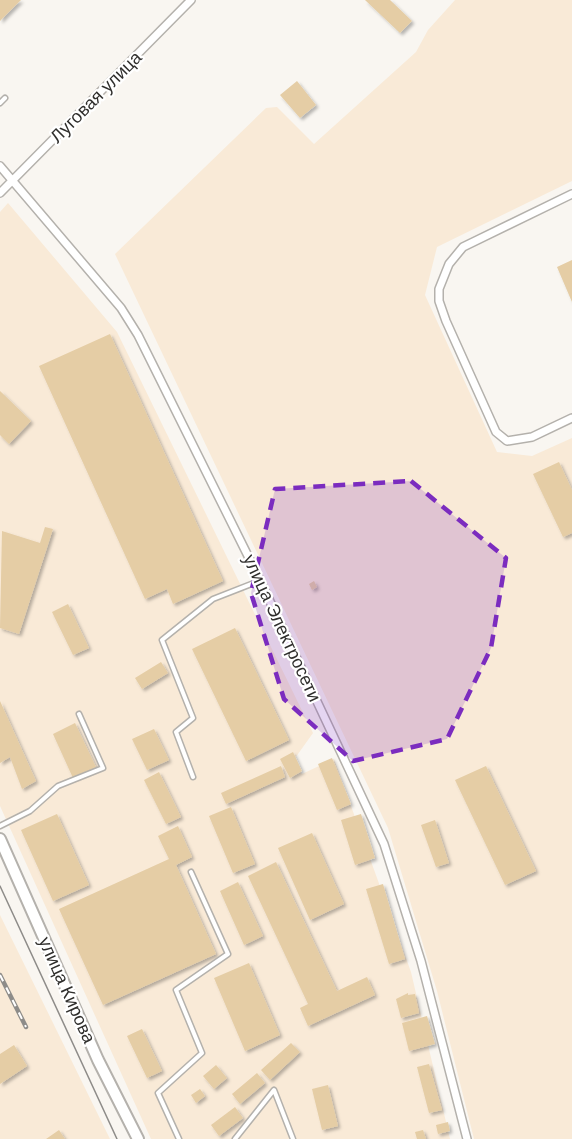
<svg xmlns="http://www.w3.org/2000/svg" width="572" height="1139" font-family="'DM Sans',sans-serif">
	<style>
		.industrial { fill: #f9ead7 }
		.building { fill: #e5cda5; filter: url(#shadow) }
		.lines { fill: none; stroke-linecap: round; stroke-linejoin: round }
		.lane-casing { stroke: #b4b1ac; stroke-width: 7 }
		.street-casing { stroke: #b4b1ac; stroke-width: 10 }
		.secondary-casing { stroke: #b4b1ac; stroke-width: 14 }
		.lane { stroke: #fff; stroke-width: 4 }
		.street { stroke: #fff; stroke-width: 7 }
		.secondary { stroke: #fff; stroke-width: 10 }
		.tram { stroke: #8e8c89; stroke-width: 1.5 }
		.rail-casing { stroke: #8e8c89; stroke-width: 4.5 }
		.rail { stroke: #fff; stroke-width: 2; stroke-dasharray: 7; stroke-linecap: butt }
		.marked { fill: #7b2cbf; fill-opacity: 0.2; stroke: #7b2cbf; stroke-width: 4.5; stroke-dasharray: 12 8; stroke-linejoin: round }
		.labels { text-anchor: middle; stroke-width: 4.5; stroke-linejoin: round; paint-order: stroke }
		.street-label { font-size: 18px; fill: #302f2d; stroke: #fff }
	</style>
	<defs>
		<filter id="shadow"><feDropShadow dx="2.5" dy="2.5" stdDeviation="1.5" flood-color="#0004"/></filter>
	</defs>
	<rect width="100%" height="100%" fill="#f9f6f1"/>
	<!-- industrial -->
	<path class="industrial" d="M455 0H572V181L437 247 425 295 497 452 532 456 572 438V1139H474L437 991 388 828 115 254 266 108 277 107 314 144 416 52 428 30Z
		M8 203 117 332 313 733 293 761 302 774 334 759 411 972 450 1139H151L0 806V212Z
		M0 915 110 1139H0Z"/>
	<!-- building -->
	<path class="building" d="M0 0H21L0 21Z
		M365 0H390L412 21 400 33Z
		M297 81 316 105 300 118 280 95Z
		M572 260V302L557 267Z
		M110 334 223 581 173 604 167 589 145 599 39 366Z
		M0 391 31 421 9 444 0 435Z
		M559 462 572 490V533L563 537 533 474Z
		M45 527 53 529 19 634 0 628 2 531 40 543Z
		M314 581 317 587 312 590 309 584Z
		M68 604 89 648 73 655 52 612Z
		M235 628 289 740 246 761 192 649Z
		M161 662 168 673 142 689 135 678Z
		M0 701 36 781 22 789 10 757 0 763Z
		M75 723 96 767 73 778 53 734Z
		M154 729 169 760 147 770 132 739Z
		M293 752 302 771 290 778 280 759Z
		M332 758 351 804 337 810 318 764Z
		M281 766 285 777 226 804 221 793Z
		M486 766 536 871 505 885 455 780Z
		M159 772 181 817 166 824 144 780Z
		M231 807 255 864 233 873 209 816Z
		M57 814 89 885 53 901 21 830Z
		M361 814 375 858 355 865 341 820Z
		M435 820 449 863 436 867 421 825Z
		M178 826 192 857 176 865 216 954 103 1005 59 909 169 859 158 836Z
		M312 833 344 904 310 920 278 848Z
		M276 862 337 991 367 977 375 995 308 1026 300 1008 308 1004 248 876Z
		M238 882 263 936 244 945 220 891Z
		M383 884 405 959 389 964 366 889Z
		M249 963 280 1035 245 1051 214 978Z
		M408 993V995L415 994 419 1013 401 1018 396 999Z
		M427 1016 435 1044 409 1051 402 1023Z
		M142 1029 162 1071 147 1078 127 1036Z
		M291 1043 300 1052 270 1080 261 1070Z
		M14 1045 27 1066 0 1084V1054Z
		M429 1064 442 1110 429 1113 417 1067Z
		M216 1065 227 1078 214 1089 203 1076Z
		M257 1073 265 1083 240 1104 232 1094Z
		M328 1085 338 1126 322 1130 312 1089Z
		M200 1089 205 1096 196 1103 191 1095Z
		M235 1107 243 1118 219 1136 211 1125Z
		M448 1122 450 1131 438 1134 436 1125Z
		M59 1130 65 1139H46Z
		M423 1130 426 1139H417L415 1132Z"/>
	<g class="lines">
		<defs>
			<path id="lane" d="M0 103 5 98
				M193 777 176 732 193 718 162 640 213 599 259 581
				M0 826 30 811 58 786 103 768 79 714
				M179 1139 158 1093 202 1053 176 990 228 954 191 872
				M235 1139 274 1090 293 1139"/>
			<path id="street" d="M0 166 121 308 138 335 258 576 384 844 421 961 467 1139
				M0 193 191 0
				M572 194 463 247 449 264 439 289V301L446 321 496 432 507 441 532 437 572 418"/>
			<path id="secondary" d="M0 839 98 1060 138 1139"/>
		</defs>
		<!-- lane casing -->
		<use href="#lane" class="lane-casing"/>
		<!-- street casing -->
		<use href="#street" class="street-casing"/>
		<!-- secondary casing -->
		<use href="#secondary" class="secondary-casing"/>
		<!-- lane -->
		<use href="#lane" class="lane"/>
		<!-- street -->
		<use href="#street" class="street"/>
		<!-- secondary -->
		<use href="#secondary" class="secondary"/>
		<!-- tram -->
		<path class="tram" d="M0 886 117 1139"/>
		<defs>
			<path id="rail" d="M0 975 26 1027"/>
		</defs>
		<!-- rail casing -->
		<use href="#rail" class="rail-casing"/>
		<!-- rail -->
		<use href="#rail" class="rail"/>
	</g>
	<!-- marked area -->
	<path class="marked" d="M411 481 506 558 491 648 447 739 353 761 284 699 251 593 275 489Z"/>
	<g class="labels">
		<!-- street labels -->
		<g class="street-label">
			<text transform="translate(96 97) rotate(-45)" y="6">Луговая улица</text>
			<text transform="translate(282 628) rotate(65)" y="6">улица Электросети</text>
			<text transform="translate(67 990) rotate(66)" y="6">улица Кирова</text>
		</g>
	</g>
</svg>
